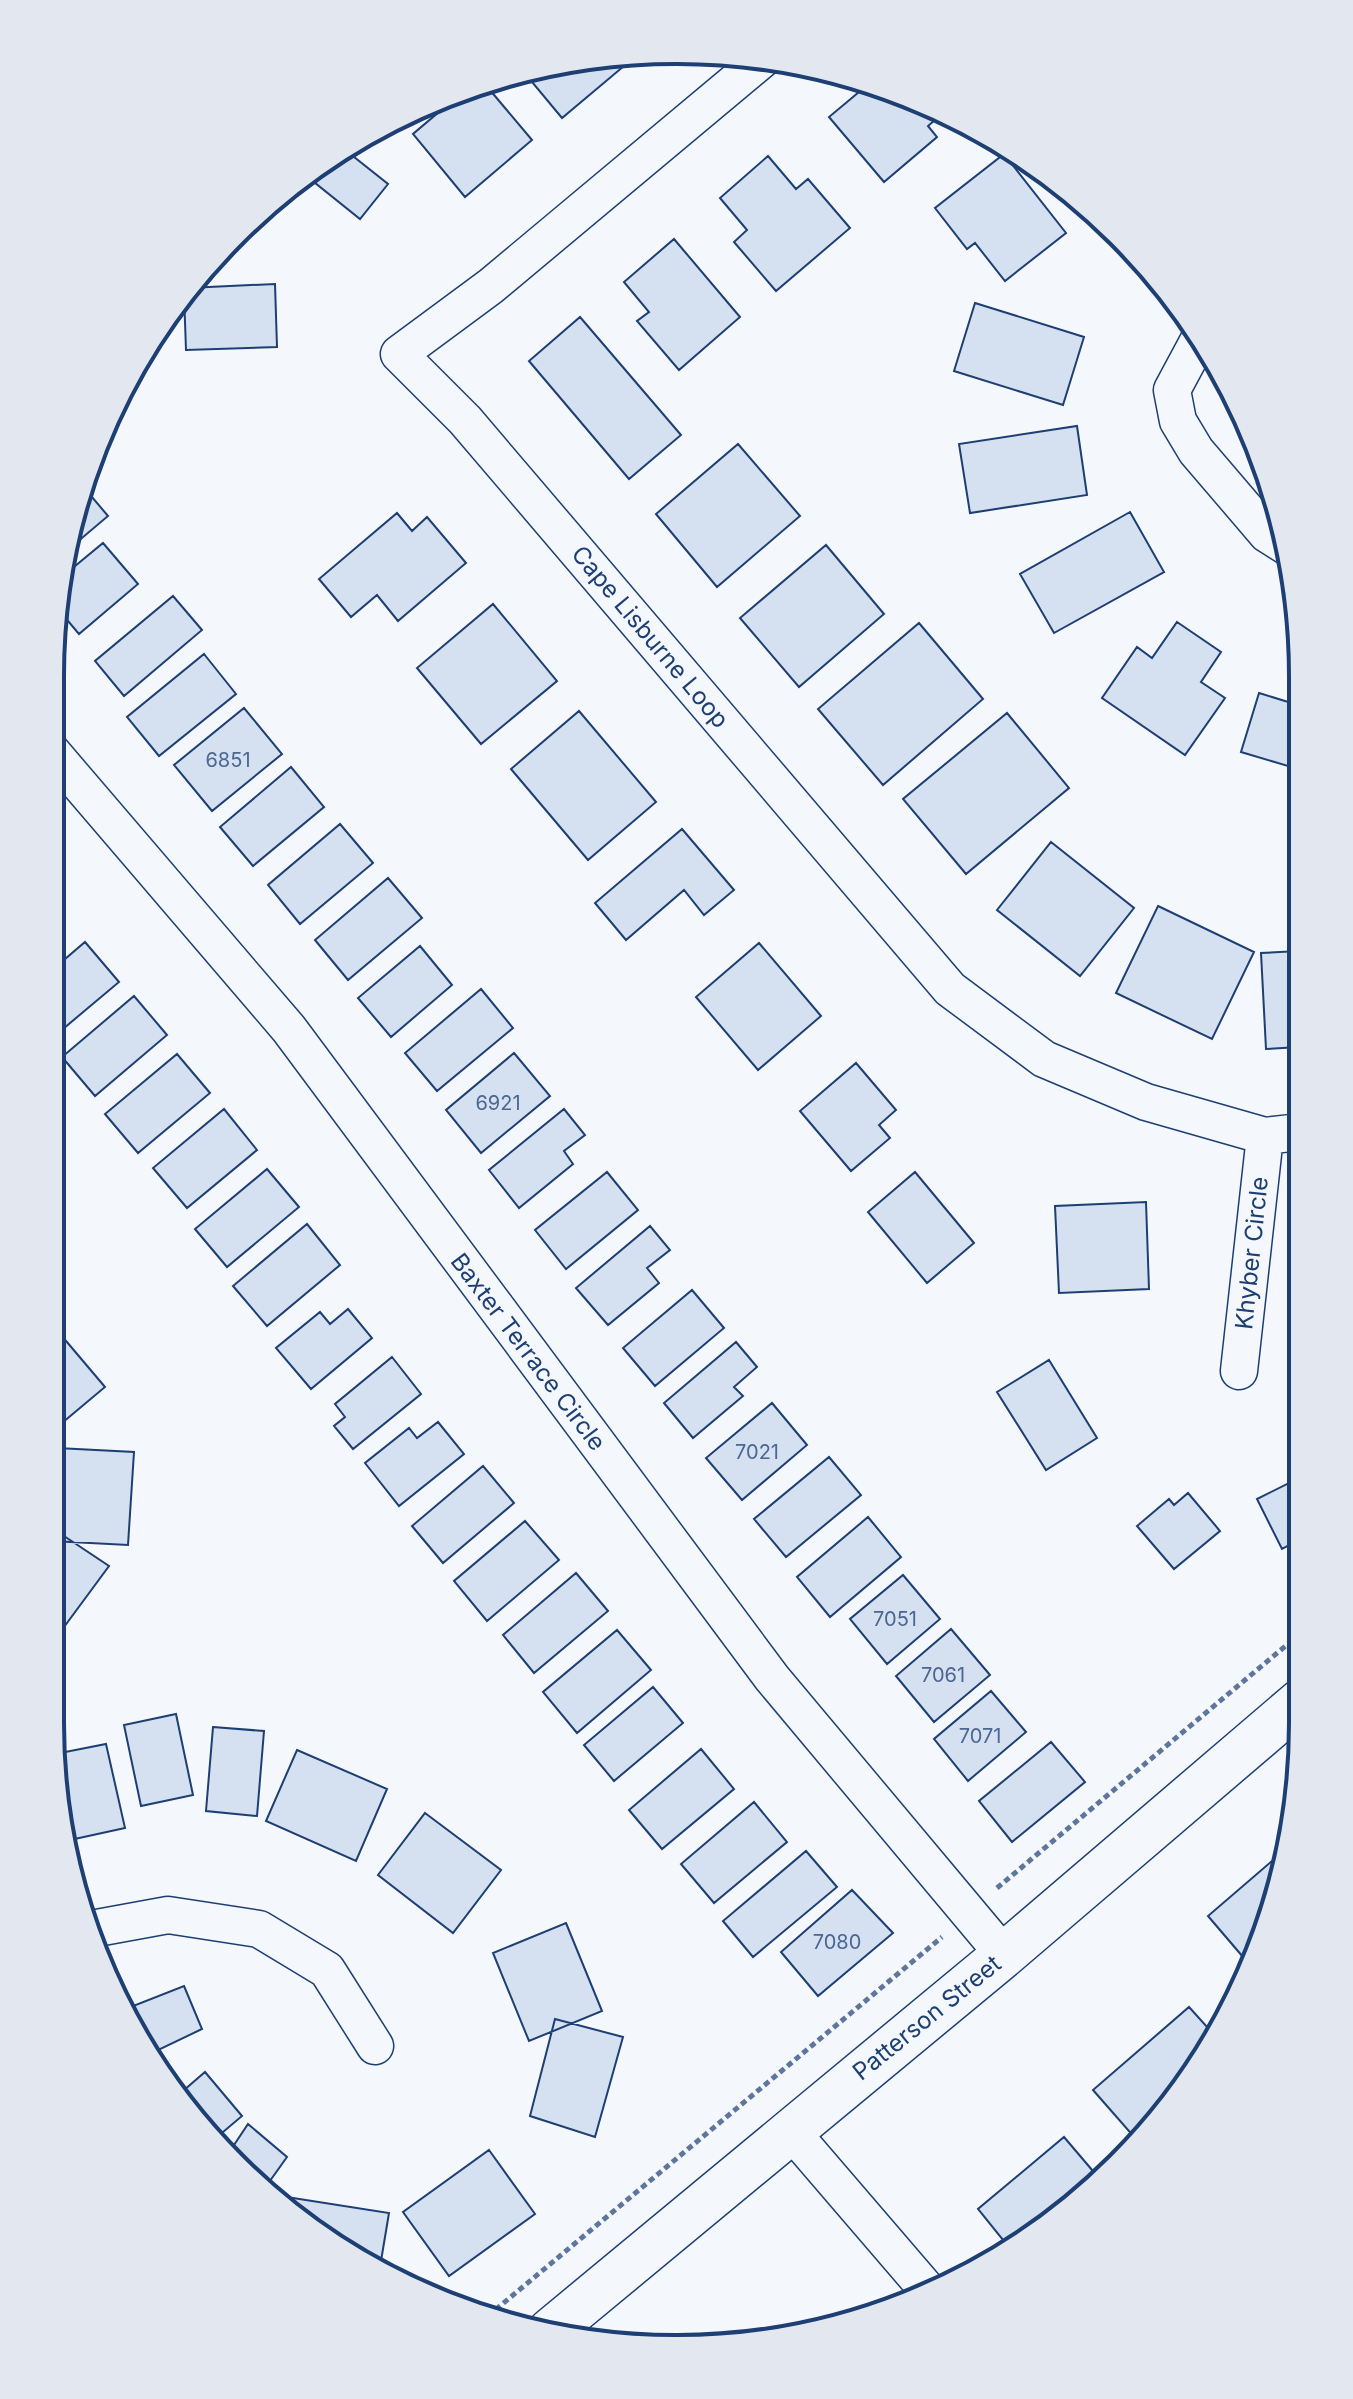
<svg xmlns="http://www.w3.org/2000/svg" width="1353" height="2399" font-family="Inter,sans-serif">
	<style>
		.building { fill: #d5e0f0; stroke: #1d3f73; stroke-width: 2 }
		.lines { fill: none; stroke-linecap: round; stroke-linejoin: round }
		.minor-casing { stroke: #1d3f73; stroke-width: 39 }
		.tertiary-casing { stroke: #1d3f73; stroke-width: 47 }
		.path { stroke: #5e769c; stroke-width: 5; stroke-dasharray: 6 4; stroke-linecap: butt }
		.minor { stroke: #f4f7fb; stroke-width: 36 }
		.tertiary { stroke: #f4f7fb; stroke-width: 44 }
		.labels { text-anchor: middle; stroke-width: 6; stroke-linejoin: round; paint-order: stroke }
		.number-label { font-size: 20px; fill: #4b6792 }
		.street-label { font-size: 24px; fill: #1d3f73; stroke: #f4f7fb }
		.rim { fill: none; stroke: #1d3f73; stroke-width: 4 }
	</style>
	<rect width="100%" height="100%" fill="#f4f7fb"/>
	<!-- building -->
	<path class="building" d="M623 53 630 61 562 118 522 70Z
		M871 82 943 113 928 126 937 137 884 182 829 117Z
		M484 83 532 140 465 197 413 134 465 90Z
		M344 149 388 184 360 219 304 174Z
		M1004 154 1066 233 1005 281 975 243 967 249 935 208Z
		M768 156 796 189 808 179 850 228 776 291 734 242 747 230 720 198Z
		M674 239 740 317 679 370 637 321 649 312 624 282Z
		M275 284 277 347 186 350 184 294 188 288Z
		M975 303 1084 337 1063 405 954 371Z
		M580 317 681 435 629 479 529 361Z
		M1077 426 1087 495 970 513 959 444Z
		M738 444 800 516 717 587 656 514Z
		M81 484 108 516 69 549Z
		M1130 512 1164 572 1054 633 1020 574Z
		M397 513 412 531 427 517 466 563 398 621 377 595 351 617 319 579Z
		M103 543 138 584 79 634 57 608 63 576Z
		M826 545 884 614 799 687 740 618Z
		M173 596 202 630 124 696 95 661Z
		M493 604 557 681 481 744 417 668Z
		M1177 622 1221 652 1201 682 1225 698 1185 755 1102 698 1137 647 1152 658Z
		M919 623 983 699 883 785 818 709Z
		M204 654 236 694 159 756 127 717Z
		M1259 693 1298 705V769L1241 752Z
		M244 708 282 754 212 811 174 765Z
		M579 711 656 802 588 860 511 769Z
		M1007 713 1069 788 966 874 903 799Z
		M291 767 324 807 253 866 220 827Z
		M340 824 373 863 300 924 268 885Z
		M682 829 734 890 704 915 684 890 626 940 595 903Z
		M1051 842 1134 908 1080 976 997 910Z
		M388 878 422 918 348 980 315 940Z
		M1158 906 1254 952 1212 1039 1116 993Z
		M85 942 119 982 51 1039V971Z
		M759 943 821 1016 758 1070 696 997Z
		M420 946 452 985 391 1037 358 998Z
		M1299 951V1047L1266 1049 1261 953Z
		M481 989 513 1028 437 1091 405 1053Z
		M134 996 167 1035 95 1096 62 1057Z
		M514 1053 550 1096 481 1153 446 1110Z
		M177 1054 210 1093 138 1153 105 1114Z
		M856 1063 896 1110 879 1125 890 1138 851 1171 800 1111Z
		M224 1109 257 1150 187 1208 153 1168Z
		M564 1109 585 1135 564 1151 573 1164 519 1208 489 1170Z
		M267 1169 299 1207 227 1267 195 1229Z
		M607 1172 638 1210 566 1269 535 1230Z
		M915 1172 974 1243 927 1283 868 1212Z
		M1146 1202 1149 1289 1059 1293 1055 1206Z
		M307 1224 340 1265 267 1326 233 1286Z
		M650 1226 670 1250 647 1268 659 1283 608 1325 576 1288Z
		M692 1290 724 1328 655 1386 623 1348Z
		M348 1309 372 1338 311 1389 276 1348 320 1312 330 1324Z
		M50 1322 105 1387 50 1433Z
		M736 1342 757 1367 734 1387 743 1396 693 1438 664 1403Z
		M392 1357 421 1394 353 1449 334 1426 345 1417 335 1404Z
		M1049 1360 1097 1438 1046 1470 997 1392Z
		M772 1403 807 1445 742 1500 706 1458Z
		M438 1422 464 1454 399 1506 365 1463 409 1428 417 1438Z
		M57 1448 134 1452 128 1545 52 1541Z
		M829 1457 861 1495 786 1557 754 1519Z
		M483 1466 514 1503 443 1563 412 1526Z
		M1301 1477V1539L1282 1549 1257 1499Z
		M1188 1493 1220 1531 1174 1569 1137 1526 1169 1499 1174 1505Z
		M868 1517 901 1557 830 1617 797 1577Z
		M525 1521 559 1560 487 1621 454 1581Z
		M52 1528 109 1566 50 1646V1531Z
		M576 1573 608 1611 534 1673 503 1635Z
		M903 1575 940 1619 887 1664 850 1619Z
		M951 1629 990 1675 934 1722 896 1676Z
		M617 1630 651 1670 577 1733 543 1692Z
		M653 1687 683 1723 614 1781 584 1745Z
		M991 1691 1026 1732 968 1781 934 1739Z
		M176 1714 193 1795 141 1806 124 1725Z
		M213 1727 264 1731 257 1816 206 1811Z
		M1051 1742 1085 1782 1012 1842 979 1801Z
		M106 1744 125 1828 70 1840 55 1754Z
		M701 1749 734 1789 662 1849 629 1810Z
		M297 1750 387 1789 356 1861 266 1821Z
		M754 1802 787 1842 714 1903 681 1864Z
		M425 1813 501 1870 453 1933 378 1875Z
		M806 1851 837 1887 753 1957 723 1921Z
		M1272 1861 1283 1875 1282 1885 1249 1964 1208 1916Z
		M852 1890 893 1933 818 1996 781 1952Z
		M566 1923 602 2011 529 2041 493 1953Z
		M184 1986 202 2029 152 2053 128 2008Z
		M1189 2007 1217 2038 1135 2138 1093 2090Z
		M555 2019 623 2037 595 2137 530 2116Z
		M205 2072 242 2116 216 2138 179 2104 176 2097Z
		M248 2124 287 2157 267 2185 230 2151Z
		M1064 2137 1098 2177 1044 2222 1007 2245 978 2209Z
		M489 2150 535 2214 449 2276 403 2212Z
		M293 2198 389 2213 380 2267 328 2243 291 2209Z"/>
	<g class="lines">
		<defs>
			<path id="minor" d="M765 57 491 286 399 354 465 420 950 989 1044 1059 1146 1102 1265 1136 1300 1132
				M1201 336 1172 390 1178 421 1196 451 1267 534 1286 546
				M51 751 289 1029 772 1678 1004 1955
				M1239 1371 1265 1136
				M86 1930 168 1915 259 1929 327 1970 375 2046
				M790 2130 930 2293"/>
			<path id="tertiary" d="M550 2331 1004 1955 1301 1701"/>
		</defs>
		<!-- minor casing -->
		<use href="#minor" class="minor-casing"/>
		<!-- tertiary casing -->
		<use href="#tertiary" class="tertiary-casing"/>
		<!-- path -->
		<path class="path" d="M997 1888 1301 1633
			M488 2316 942 1937"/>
		<!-- minor -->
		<use href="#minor" class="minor"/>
		<!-- tertiary -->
		<use href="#tertiary" class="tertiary"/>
	</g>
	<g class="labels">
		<!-- number labels -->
		<g class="number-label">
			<text x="228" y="767">6851</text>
			<text x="498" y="1110">6921</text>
			<text x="757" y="1459">7021</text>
			<text x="895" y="1626">7051</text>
			<text x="943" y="1682">7061</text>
			<text x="980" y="1743">7071</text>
			<text x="837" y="1949">7080</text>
		</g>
		<!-- street labels -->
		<g class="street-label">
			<text transform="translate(650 637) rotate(50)" y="8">Cape Lisburne Loop</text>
			<text transform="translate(1252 1253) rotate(-84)" y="8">Khyber Circle</text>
			<text transform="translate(528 1352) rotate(53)" y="8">Baxter Terrace Circle</text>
			<text transform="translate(927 2018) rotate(-39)" y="8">Patterson Street</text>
		</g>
	</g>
	<!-- crop -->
	<path d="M0 0H1353V2399H0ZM676 64H677A612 612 0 0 1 1289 676V1723A612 612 0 0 1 677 2335H676A612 612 0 0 1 64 1723V676A612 612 0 0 1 676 64Z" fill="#e3e8f0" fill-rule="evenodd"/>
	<path class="rim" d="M676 64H677A612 612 0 0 1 1289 676V1723A612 612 0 0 1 677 2335H676A612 612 0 0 1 64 1723V676A612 612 0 0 1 676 64Z"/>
</svg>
